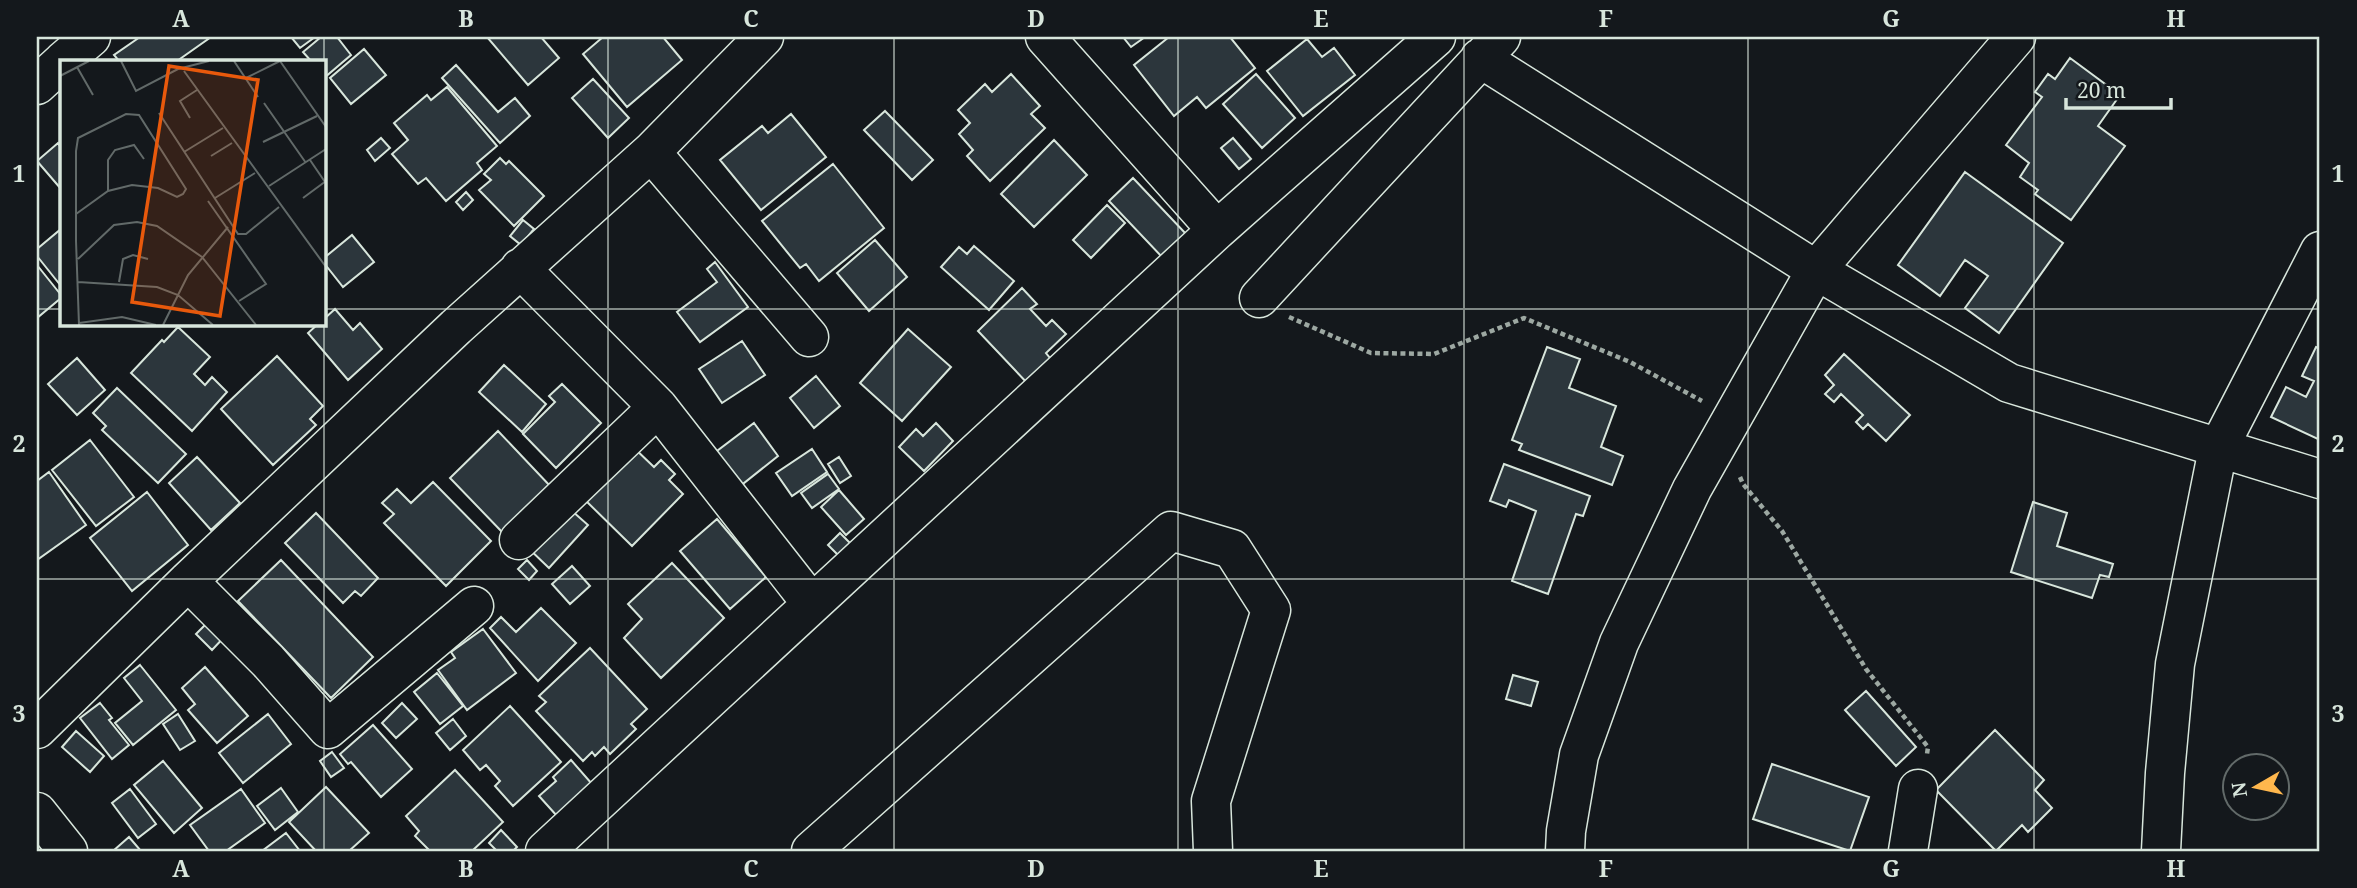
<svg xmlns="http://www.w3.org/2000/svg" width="2357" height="888" font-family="'Noto Serif',serif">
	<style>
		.building { fill: #2c363c; stroke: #d8e6dc; stroke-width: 2 }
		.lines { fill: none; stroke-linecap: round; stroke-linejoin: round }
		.minor-casing { stroke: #d8e6dc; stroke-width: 41 }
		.path { stroke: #9da8a2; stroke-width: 4.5; stroke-dasharray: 5 3.5; stroke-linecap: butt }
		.minor { stroke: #14181c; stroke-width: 38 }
		.grid { fill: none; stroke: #d8e6dc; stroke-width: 2; stroke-opacity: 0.55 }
		.inset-road { fill: none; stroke: #626a69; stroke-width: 2 }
		.view { fill: #e8590c; fill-opacity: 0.15; stroke: #e8590c; stroke-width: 3.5 }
		.inset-edge { fill: none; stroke: #d8e6dc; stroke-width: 3.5 }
		.neatline { fill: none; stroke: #d8e6dc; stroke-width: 2.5 }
		.grid-label { font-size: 23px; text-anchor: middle; font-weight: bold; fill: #d8e6dc }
	</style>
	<rect width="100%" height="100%" fill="#14181c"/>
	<!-- building -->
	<path class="building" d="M140 37H211L177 61H119L114 55Z
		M291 37H315L300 48Z
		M321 37H337L351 55 324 78V61H311L303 52Z
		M487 37H541L559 58 528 85Z
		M603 37H663L682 60 627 107 583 54Z
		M1123 37H1145L1131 47Z
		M1169 37H1230L1255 68 1206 108 1197 97 1174 116 1134 65Z
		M1307 39 1322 57 1334 48 1355 75 1303 116 1267 71Z
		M364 49 386 75 351 104 330 78Z
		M2070 58 2120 95 2098 126 2125 146 2071 220 2035 194 2038 190 2020 177 2029 163 2006 145 2042 97 2035 92 2048 74 2055 79Z
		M456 65 498 112 515 98 530 116 500 143 442 78Z
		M1011 74 1040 106 1031 114 1045 128 990 181 967 156 973 150 959 134 970 123 958 110 985 84 992 92Z
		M1256 74 1295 118 1262 148 1223 104Z
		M593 79 629 118 608 138 572 98Z
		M447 87 497 146 477 163 482 170 446 201 426 178 418 184 392 154 408 140 394 123 427 95 431 100Z
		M885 111 933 160 912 180 864 130Z
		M791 114 826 157 761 210 720 160 762 126 768 133Z
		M381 138 390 148 375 161 367 150Z
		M1233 138 1251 159 1239 169 1221 148Z
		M1054 140 1087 175 1034 227 1001 194Z
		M58 143 61 148V189L37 161Z
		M500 158 506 164 509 161 544 196 514 226 479 190 491 180 484 174Z
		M833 164 884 228 819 281 806 264 800 268 762 221Z
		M1965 172 2063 243 1999 333 1965 308 1988 276 1965 260 1940 296 1898 265Z
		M1133 178 1187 235 1163 258 1109 201Z
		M466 192 473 200 463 210 456 202Z
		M1107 205 1125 223 1091 258 1073 240Z
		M523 220 534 229 521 245 510 236Z
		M61 229V286L37 256V249Z
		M352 235 374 262 343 287 324 263V258Z
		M875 240 907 277 869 311 837 273Z
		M974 246 1014 281 989 310 941 267 959 247 967 254Z
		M715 262 748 307 700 342 677 312 717 282 707 269Z
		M37 265 61 295V298L37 318Z
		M1022 288 1037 304 1030 309 1046 326 1052 320 1066 334 1046 353 1054 363 1030 386 978 331Z
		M335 309 353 330 360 323 382 349 348 380 308 333 318 324H324V319Z
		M178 327 210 357 194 374 205 385 212 377 227 392 192 431 131 373 162 340 164 342Z
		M908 329 951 367 902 421 860 383Z
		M742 341 765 375 722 403 699 369Z
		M1547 347 1580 359 1569 388 1616 406 1601 447 1623 456 1612 485 1519 450 1522 444 1512 440Z
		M2316 347 2320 349V440L2271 417 2286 387 2306 397 2314 381 2302 376Z
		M1844 354 1910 415 1886 441 1868 424 1863 429 1856 422 1863 415 1841 394 1834 402 1825 394 1834 385 1825 375Z
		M277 356 323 406 310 419 316 425 273 465 221 409Z
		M77 358 105 390 77 415 48 384Z
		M504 365 546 404 522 432 479 392Z
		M816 376 840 406 814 428 790 398Z
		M562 384 601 423 556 468 523 434 555 402 549 396Z
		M117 388 186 454 158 483 102 430 106 426 93 413Z
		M754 423 778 456 739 487 713 454Z
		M936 423 953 441 924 471 899 447 916 429 923 436Z
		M498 431 552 488 504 534 450 478Z
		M90 440 134 497 96 526 52 470Z
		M631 445 654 467 661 460 675 474 669 480 683 494 632 546 581 496Z
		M812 449 827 472 792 496 776 473Z
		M197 457 240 503 211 530 169 483Z
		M839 457 851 476 840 483 828 464Z
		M1504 464 1590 496 1583 516 1576 514 1548 594 1512 581 1536 511 1509 500 1506 507 1490 501Z
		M49 472 86 525 37 560V481Z
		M828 474 839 489 812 508 801 493Z
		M433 482 491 541 446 586 384 523 394 514 382 503 397 489 411 503Z
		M839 490 864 519 846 535 821 507Z
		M147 492 188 545 132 591 90 538Z
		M2033 502 2067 513 2057 546 2113 564 2109 577 2100 575 2092 598 2011 572Z
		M563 503 588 525 549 568 525 545Z
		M316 513 378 578 361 596 355 591 343 603 285 543Z
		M717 519 766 577 730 609 680 551Z
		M840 533 855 548 843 560 828 545Z
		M281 560 373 657 331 698 238 601Z
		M527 560 537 571 529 580 518 569Z
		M672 563 724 618 661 678 624 638 642 619 628 604Z
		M572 566 590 586 570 604 552 584Z
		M541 608 576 643 538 681 490 628 501 617 516 632Z
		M212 618 228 633 212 650 196 634Z
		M483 629 516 673 467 710 438 670 455 658 451 652Z
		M590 648 647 709 631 724 636 729 610 754 604 747 595 756 592 752 583 761 536 711 546 702 539 696Z
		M140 665 176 710 133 745 115 723 142 701 124 678Z
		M205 667 248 716 217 743 188 710 195 704 182 688Z
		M437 673 463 706 440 724 414 692Z
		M1513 675 1538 682 1531 706 1506 699Z
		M1866 691 1916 747 1896 766 1845 710Z
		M100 703 112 718 109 720 129 745 112 759 80 718Z
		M402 703 417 719 396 738 382 723Z
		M510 706 561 762 513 806 495 786 500 781 486 765 480 770 463 750Z
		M178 714 195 741 180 750 163 724Z
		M268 714 291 744 243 783 219 753Z
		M453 719 466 736 450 750 436 733Z
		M373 725 412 769 381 797 351 762 348 764 340 754Z
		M1995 730 2044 780 2035 790 2052 808 2028 832 2022 825 1996 851 1936 790Z
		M76 731 104 756 90 772 62 747Z
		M332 752 344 768 331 777 320 761Z
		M571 760 592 784 557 816 539 796 556 781 553 777Z
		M163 761 202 808 174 833 134 785Z
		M1772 764 1869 797 1850 851 1753 819Z
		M455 770 503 822 472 851H430L415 836 419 831 406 816Z
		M326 787 369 833 349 851H316L289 822Z
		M281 788 298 812 275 830 257 806Z
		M130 789 156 824 138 838 112 803Z
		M241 789 265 823 226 851H209L190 825Z
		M501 830 517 847 513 851H497L489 843Z
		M286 833 300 851H262Z
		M129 837 141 851H113Z"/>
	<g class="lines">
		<defs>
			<path id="minor" d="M1045 37 1217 230
				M1480 58 1816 270 2009 383 2320 479
				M63 61 91 37
				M37 85 61 63
				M651 152 809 337
				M520 268 658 407 812 604
				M1259 298 1501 37
				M519 540 658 407
				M188 581 268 661 328 729 474 606
				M37 729 188 581 456 327 651 152 764 37
				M37 812 68 851
				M545 851 1217 230 1436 37
				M811 851 1171 531 1232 549 1271 610 1211 801 1213 851
				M1565 851 1566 831 1579 755 1619 643 1692 489 1816 270 2016 37
				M1908 851 1918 789
				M2161 851 2165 773 2175 664 2218 449 2320 251"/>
		</defs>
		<!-- minor casing -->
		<use href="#minor" class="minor-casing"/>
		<!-- path -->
		<path class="path" d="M1289 317 1371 353 1434 354 1524 318 1630 362 1702 401
			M1740 477 1743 484 1782 531 1866 669 1928 747 1927 754"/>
		<!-- minor -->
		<use href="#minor" class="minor"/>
	</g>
	<!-- grid -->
	<path class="grid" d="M324 37V61M608 37V851M894 37V851M1178 37V851M1464 37V851M1748 37V851M2034 37V851M37 309H61M324 309H2320M324 324V851M37 579H2320"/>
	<!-- overview -->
	<g transform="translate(60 60)">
		<rect width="266" height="266" fill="#14181c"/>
		<path class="inset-road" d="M61 1 76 31 118 9 149 1M174 1 198 37M220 1 266 67M17 7 33 35M124 11 266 207M0 16 29 1M186 18 220 1M204 43 246 103M99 53 178 174H186L219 147M130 58 120 41 137 30M203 82 257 56M124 92 163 68M151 96 172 83M250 100 265 122M209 126 266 89M48 131V100L55 90 74 85 84 99M155 138 195 113M243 138 266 121M148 141 206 224 179 241M16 154 48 131 72 125 98 128 117 137 123 134 126 129 79 55 66 54 18 78 16 91V181L19 265M18 199 54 165 77 162 97 166 142 197 196 265M18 222 97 227 118 235 153 265M59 222 63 199 73 195 88 199M19 263 62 257 96 265M103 265 128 215 168 167"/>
		<path class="view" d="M109 6 198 20 160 256 72 242Z"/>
		<rect width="266" height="266" class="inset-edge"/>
	</g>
	<!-- border -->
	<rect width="2357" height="888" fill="none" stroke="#14181c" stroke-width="77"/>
	<!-- north arrow -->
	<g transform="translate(2256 787) rotate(261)"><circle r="33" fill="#14181c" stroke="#626a69" stroke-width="2"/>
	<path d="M0-5L12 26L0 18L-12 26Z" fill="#ffb74d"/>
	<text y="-10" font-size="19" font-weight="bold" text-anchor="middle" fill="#d8e6dc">N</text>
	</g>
	<!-- scale -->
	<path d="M2066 98v10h105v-10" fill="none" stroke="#d8e6dc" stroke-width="3.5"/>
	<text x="2077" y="98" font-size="21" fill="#d8e6dc" stroke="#14181c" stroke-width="5" paint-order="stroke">20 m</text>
	<rect x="38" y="38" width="2280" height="812" class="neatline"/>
	<g class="grid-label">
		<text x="181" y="27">A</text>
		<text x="466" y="27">B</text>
		<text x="751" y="27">C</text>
		<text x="1036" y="27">D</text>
		<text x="1321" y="27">E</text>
		<text x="1606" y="27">F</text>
		<text x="1891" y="27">G</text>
		<text x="2176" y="27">H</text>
		<text x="19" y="182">1</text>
		<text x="2338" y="182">1</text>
		<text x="19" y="452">2</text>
		<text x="2338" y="452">2</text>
		<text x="19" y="722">3</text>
		<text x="2338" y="722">3</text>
		<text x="181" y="877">A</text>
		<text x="466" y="877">B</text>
		<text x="751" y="877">C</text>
		<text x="1036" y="877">D</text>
		<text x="1321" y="877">E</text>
		<text x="1606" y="877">F</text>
		<text x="1891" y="877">G</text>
		<text x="2176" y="877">H</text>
	</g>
</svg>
